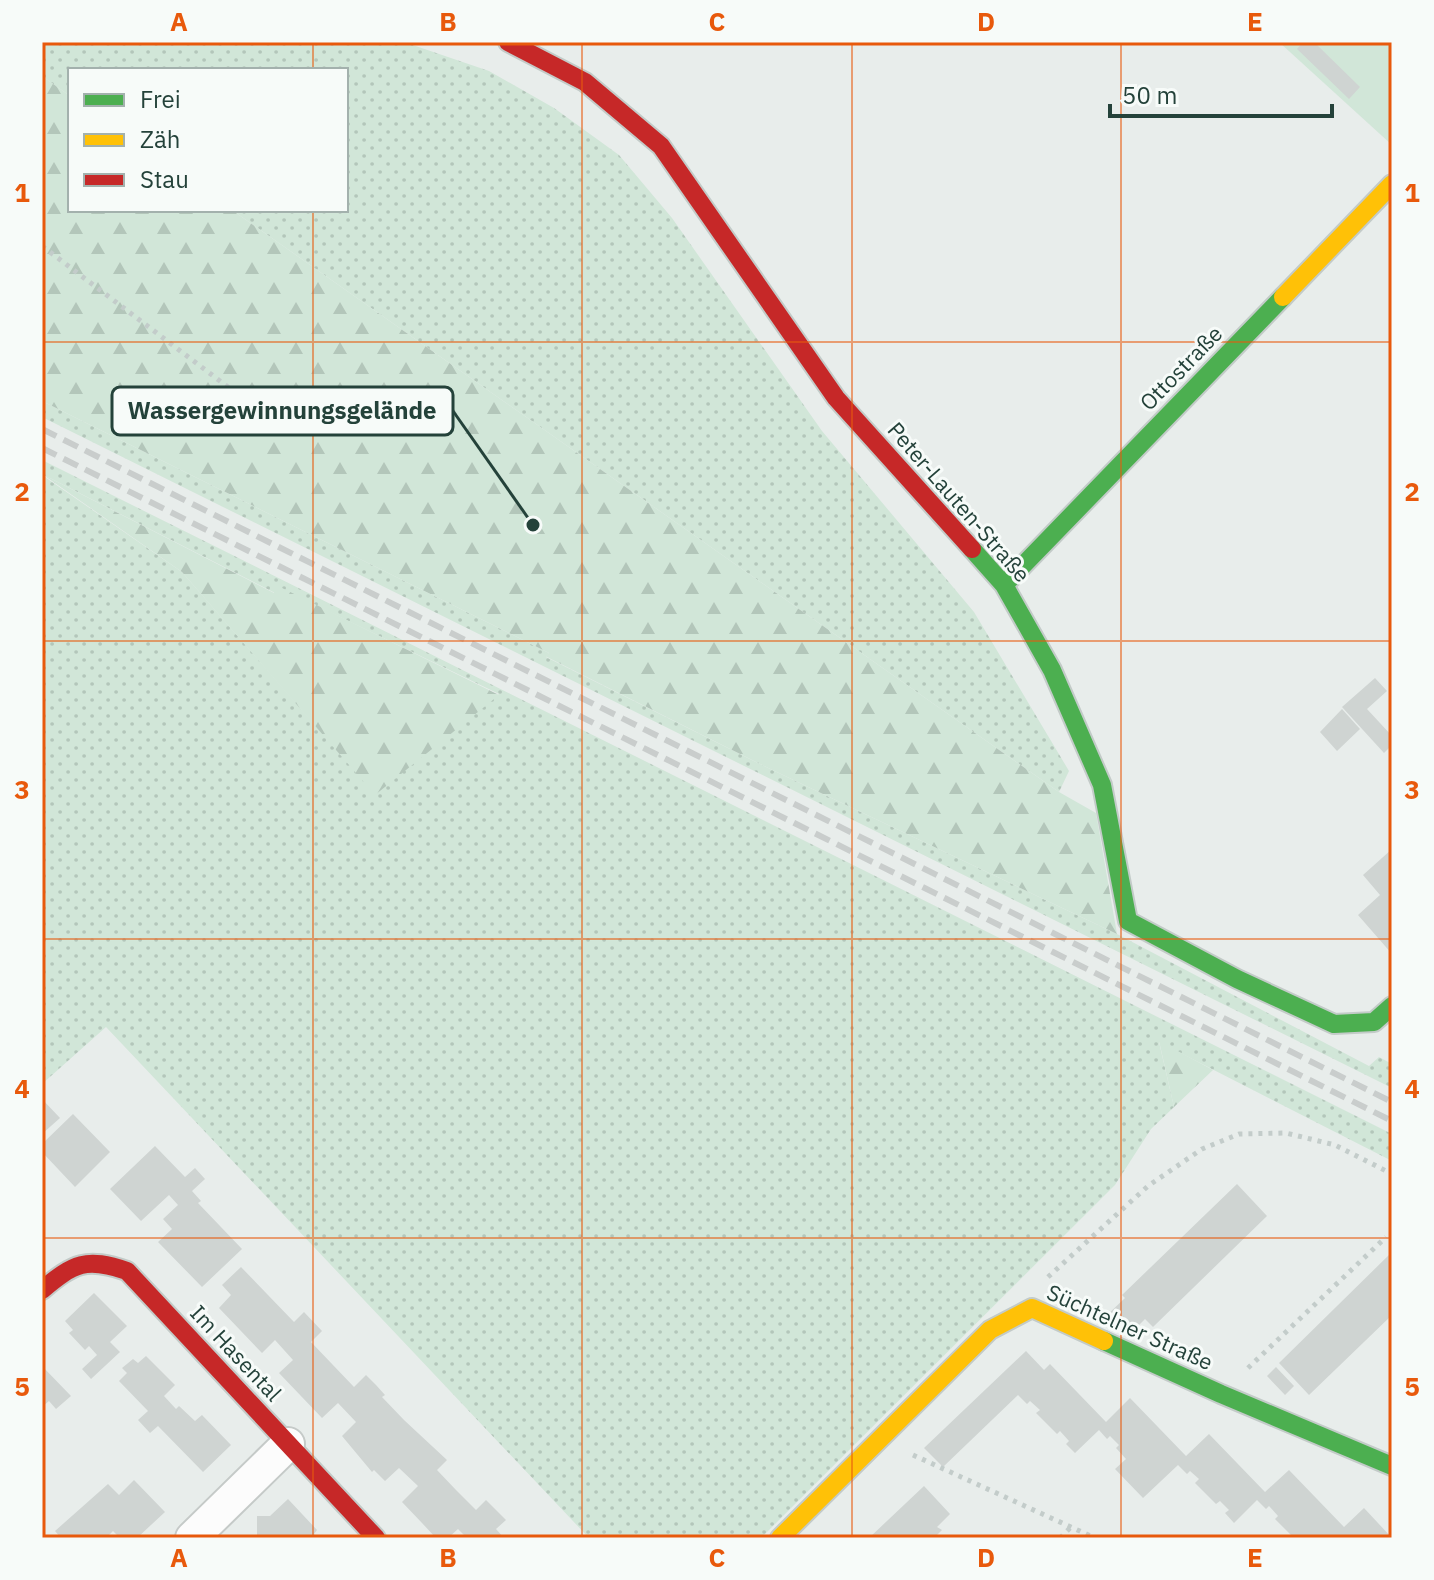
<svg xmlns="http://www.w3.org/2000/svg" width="1434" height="1580" font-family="'IBM Plex Sans',sans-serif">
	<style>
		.grass { fill: url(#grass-dots) }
		.forest { fill: url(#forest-firs) }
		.garden { fill: #d1e6d8 }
		.building { fill: #cfd4d2 }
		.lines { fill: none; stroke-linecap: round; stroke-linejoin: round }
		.street-casing { stroke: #c5cac8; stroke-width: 36 }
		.fast-casing { stroke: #c3cbc8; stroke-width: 22 }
		.slow-casing { stroke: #c3cbc8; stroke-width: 22 }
		.jam-casing { stroke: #c3cbc8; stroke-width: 22 }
		.path { stroke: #c3ccca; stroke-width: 5; stroke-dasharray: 4 6; stroke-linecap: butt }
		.street { stroke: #fcfcfc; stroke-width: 32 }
		.fast { stroke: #4caf50; stroke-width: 18 }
		.slow { stroke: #ffc107; stroke-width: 18 }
		.jam { stroke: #c62828; stroke-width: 18 }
		.rail { stroke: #c9cdcc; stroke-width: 6; stroke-dasharray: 16 8; stroke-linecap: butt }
		.grid { fill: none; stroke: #e8590c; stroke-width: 2; stroke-opacity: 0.55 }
		.labels { text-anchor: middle; stroke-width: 6; stroke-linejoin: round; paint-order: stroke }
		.street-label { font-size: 22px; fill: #24423a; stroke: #f7fbf9 }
		.leader { fill: none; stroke: #24423a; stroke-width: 3 }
		.callout-dot { fill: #24423a; stroke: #f7fbf9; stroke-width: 3 }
		.callout { fill: #f7fbf9; stroke: #24423a; stroke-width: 3 }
		.callout-label { font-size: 24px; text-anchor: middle; font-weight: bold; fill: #24423a }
		.neatline { fill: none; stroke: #e8590c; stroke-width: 3 }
		.grid-label { font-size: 26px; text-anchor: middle; font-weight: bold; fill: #e8590c }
	</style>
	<defs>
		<pattern id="grass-dots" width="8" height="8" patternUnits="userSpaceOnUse" patternTransform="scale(2)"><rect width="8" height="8" fill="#d1e6d8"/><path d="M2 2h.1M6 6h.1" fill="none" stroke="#b3c6ba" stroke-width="1.8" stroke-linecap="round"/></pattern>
		<pattern id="forest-firs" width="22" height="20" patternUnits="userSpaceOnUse" patternTransform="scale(2)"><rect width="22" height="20" fill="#d1e6d8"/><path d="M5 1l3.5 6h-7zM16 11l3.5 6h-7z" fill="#b3c6ba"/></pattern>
	</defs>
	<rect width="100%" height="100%" fill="#e8edeb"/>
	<!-- grass -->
	<path class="grass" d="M42 42H404L489 71 554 108 619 155 672 218 822 431 974 612 1069 771 1059 792 232 210H346V70H70V96L42 76Z
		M42 401 549 653 546 657 758 763 1117 934 1369 1066 1379 1057 1392 1064V1088L42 417Z
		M42 460 1392 1134V1161L1159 1042 1174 1107 1151 1129 1115 1185 761 1538H589L106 1027 42 1084V475L182 572 375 794 499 694 274 585 275 593 42 474Z"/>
	<!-- forest -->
	<path class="forest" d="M42 76 70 96V210H232L1059 792 1096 813 1117 934 758 763 545 656 549 653 42 401Z
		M42 474 274 593V584L499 695 375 795 182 572Z
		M1159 1041 1213 1070 1174 1107Z"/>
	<!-- garden -->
	<path class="garden" d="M1279 42H1392V145Z"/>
	<!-- building -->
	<path class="building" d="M1303 42H1314L1360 87 1349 99 1297 49Z
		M1375 678 1387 691 1367 709 1392 736V745L1384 753 1342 707Z
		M1342 709 1360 729 1337 751 1320 732Z
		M1392 849V954L1358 915 1380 895 1363 875Z
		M42 1099 60 1118 42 1134Z
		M73 1114 110 1152 75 1187 42 1152V1144Z
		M155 1146 185 1177 195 1168 205 1179 192 1191 201 1201 198 1203 242 1249 202 1287 158 1242 172 1229 163 1219 178 1205 169 1195 141 1221 110 1189Z
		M1237 1184 1267 1216 1153 1327 1145 1319 1135 1329 1106 1316 1125 1298 1122 1295Z
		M1392 1252V1315L1309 1395 1279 1363Z
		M241 1267 294 1322 304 1312 322 1331 311 1342 354 1387 366 1375 376 1385 385 1395 382 1397 404 1420 447 1460 437 1470 456 1490 476 1510 486 1500 506 1520 496 1529 504 1538H467L458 1529 448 1538H436L422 1523 402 1502 418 1486 399 1468 385 1481 374 1470 372 1472 342 1436 356 1422 338 1403 322 1418 279 1373 293 1360 275 1340 262 1353 219 1308 231 1295 222 1285Z
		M94 1293 127 1326 110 1342 120 1352 91 1379 82 1369 97 1355 89 1346 85 1350 69 1333 73 1330 65 1321Z
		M1026 1351 1044 1370 1050 1364 1106 1422 1130 1398 1186 1456 1209 1434 1265 1492 1289 1470 1344 1527 1364 1508 1392 1538H1294L1275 1519 1278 1516 1269 1506 1266 1509 1257 1500 1234 1523 1225 1513 1229 1510 1220 1501 1216 1504 1195 1483 1199 1479 1190 1471 1187 1474 1178 1465 1143 1498 1115 1469 1126 1459 1116 1448 1119 1445 1110 1436 1107 1439 1099 1430 1075 1453 1066 1444 1069 1441 1060 1431 1057 1434 1036 1413 1040 1410 1030 1401 1027 1404 1018 1395 943 1467 924 1448Z
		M146 1356 175 1385 164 1396 176 1409 179 1406 195 1421 202 1415 231 1445 203 1472 158 1426 150 1433 138 1420 148 1411 119 1381 127 1373 122 1368 133 1359 138 1363Z
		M42 1366 71 1396 56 1409 49 1401 42 1407Z
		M1276 1367 1294 1386 1285 1395 1267 1376Z
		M134 1480 165 1512 137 1538H120L113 1531 106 1538H61L55 1531 108 1484 119 1495Z
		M924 1486 950 1514 937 1527 942 1530 934 1538H869Z
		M288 1499 317 1530 314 1534 318 1538H257V1516H270Z"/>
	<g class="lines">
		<defs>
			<path id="street" d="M192 1538 288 1444"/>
			<path id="fast" d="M972 549 1004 585 1052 670 1102 785 1128 921 1237 979 1334 1024 1374 1022 1392 1006
				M1004 585 1283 297
				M1104 1341 1221 1394 1392 1466"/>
			<path id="slow" d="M1283 297 1392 184
				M780 1538 990 1330 1032 1308 1104 1341"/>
			<path id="jam" d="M508 42 585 82 661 146 836 398 972 549
				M42 1290C74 1263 86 1257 127 1271L376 1538"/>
		</defs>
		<!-- street casing -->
		<use href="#street" class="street-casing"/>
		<!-- fast casing -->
		<use href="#fast" class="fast-casing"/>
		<!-- slow casing -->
		<use href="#slow" class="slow-casing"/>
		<!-- jam casing -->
		<use href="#jam" class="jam-casing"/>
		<!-- path -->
		<path class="path" d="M42 246 274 422
			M1048 1277 1148 1186 1202 1149 1239 1134 1286 1133 1335 1145 1392 1174
			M1248 1368 1386 1237
			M913 1455 1095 1538
			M1060 1538 1071 1527"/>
		<!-- street -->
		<use href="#street" class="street"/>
		<!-- fast -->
		<use href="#fast" class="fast"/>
		<!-- slow -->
		<use href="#slow" class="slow"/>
		<!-- jam -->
		<use href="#jam" class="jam"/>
		<!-- rail -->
		<path class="rail" d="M42 429 1392 1102
			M42 448 1392 1121"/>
	</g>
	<!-- grid -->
	<path class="grid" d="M313 42V70M582 42V1538M852 42V1538M1121 42V1538M313 210V1538M42 342H1392M42 641H1392M42 939H1392M42 1238H1392"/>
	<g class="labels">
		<!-- street labels -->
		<g class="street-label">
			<text transform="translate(1181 368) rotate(-46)" y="8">Ottostraße</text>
			<text transform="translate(959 502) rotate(49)" y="8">Peter-Lauten-Straße</text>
			<text transform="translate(1130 1327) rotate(24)" y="8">Süchtelner Straße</text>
			<text transform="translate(236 1353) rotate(47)" y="8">Im Hasental</text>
		</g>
	</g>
	<!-- callouts -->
	<path class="leader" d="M533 525L453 411"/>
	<circle class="callout-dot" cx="533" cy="525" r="8"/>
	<rect class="callout" x="112" y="387" width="341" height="48" rx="8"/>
	<g class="callout-label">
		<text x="282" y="419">Wassergewinnungsgelände</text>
	</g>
	<!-- border -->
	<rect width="1434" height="1580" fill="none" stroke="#f7fbf9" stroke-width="88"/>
	<!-- legend -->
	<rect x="68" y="68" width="280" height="144" fill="#f7fbf9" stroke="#a3b1ad" stroke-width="2"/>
	<rect x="84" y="94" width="40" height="12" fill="#4caf50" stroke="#a3b1ad" stroke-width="2"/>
	<text x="140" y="108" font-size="24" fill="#24423a">Frei</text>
	<rect x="84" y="134" width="40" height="12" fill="#ffc107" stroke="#a3b1ad" stroke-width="2"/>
	<text x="140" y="148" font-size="24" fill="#24423a">Zäh</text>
	<rect x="84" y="174" width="40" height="12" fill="#c62828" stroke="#a3b1ad" stroke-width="2"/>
	<text x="140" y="188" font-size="24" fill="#24423a">Stau</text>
	<!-- scale -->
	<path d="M1110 104v12h222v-12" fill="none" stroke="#24423a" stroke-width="4"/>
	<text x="1122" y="104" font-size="24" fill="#24423a" stroke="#f7fbf9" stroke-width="6" paint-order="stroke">50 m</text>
	<rect x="44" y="44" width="1346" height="1492" class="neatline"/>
	<g class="grid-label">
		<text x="179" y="31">A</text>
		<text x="448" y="31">B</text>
		<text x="717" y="31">C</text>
		<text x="986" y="31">D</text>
		<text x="1255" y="31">E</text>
		<text x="22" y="202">1</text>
		<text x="1412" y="202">1</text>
		<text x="22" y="501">2</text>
		<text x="1412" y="501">2</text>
		<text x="22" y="799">3</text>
		<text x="1412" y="799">3</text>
		<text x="22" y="1098">4</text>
		<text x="1412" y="1098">4</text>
		<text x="22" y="1396">5</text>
		<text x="1412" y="1396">5</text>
		<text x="179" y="1567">A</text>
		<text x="448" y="1567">B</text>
		<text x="717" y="1567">C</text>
		<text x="986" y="1567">D</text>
		<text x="1255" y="1567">E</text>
	</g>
</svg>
